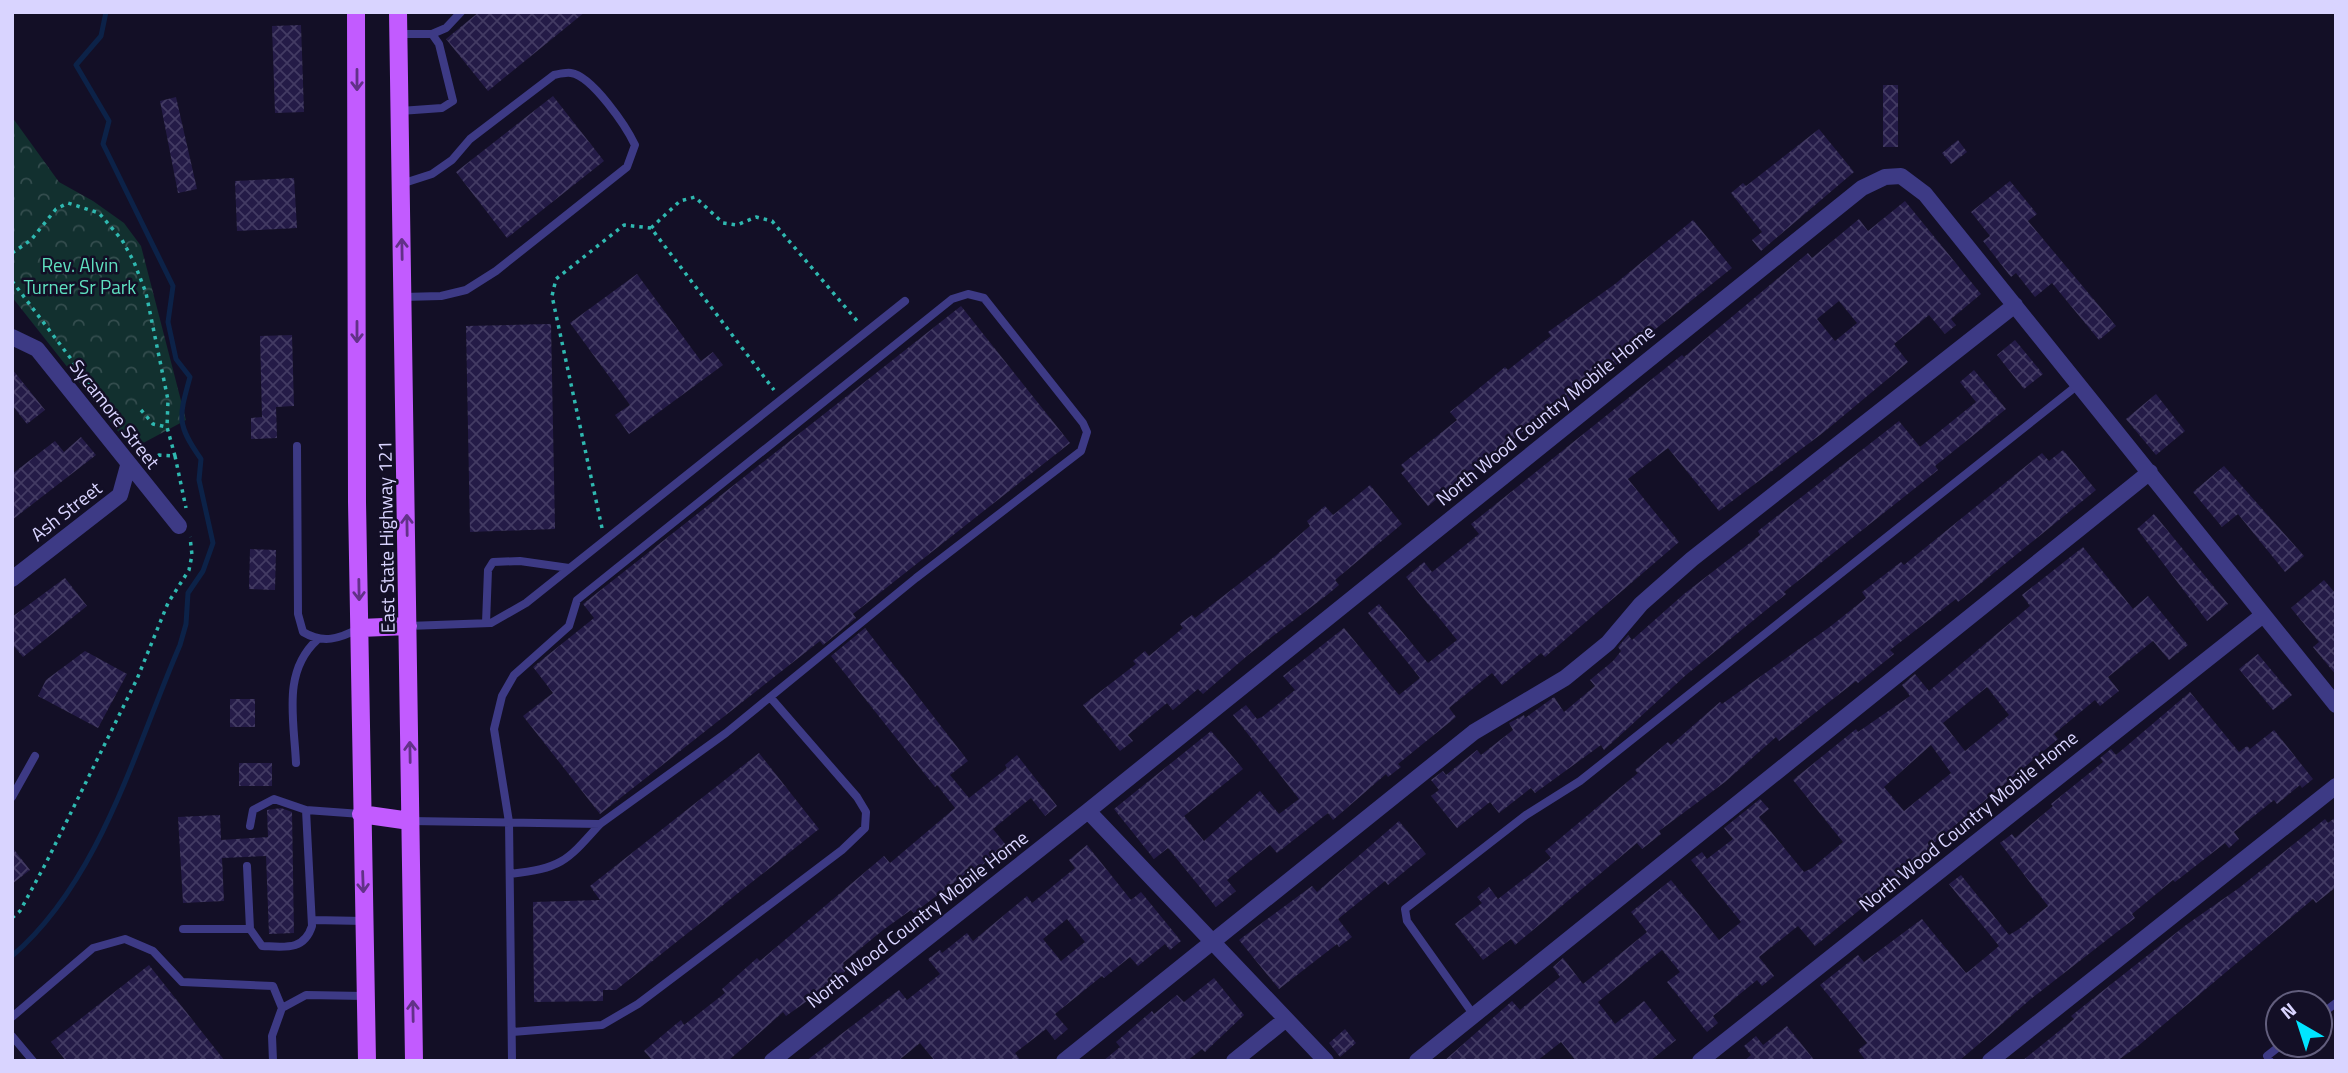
<svg xmlns="http://www.w3.org/2000/svg" width="2348" height="1073" font-family="'Titillium Web',sans-serif">
	<style>
		.park { fill: url(#park-crowns) }
		.lines { fill: none; stroke-linecap: round; stroke-linejoin: round }
		.stream { stroke: #0c2248; stroke-width: 5 }
		.building { fill: url(#building-cross-hatch); fill-rule: evenodd }
		.path { stroke: #2fb8b0; stroke-width: 3.5; stroke-dasharray: 3.5 5; stroke-linecap: butt }
		.lane { stroke: #3d3a85; stroke-width: 8 }
		.street { stroke: #3d3a85; stroke-width: 16 }
		.primary { stroke: #c25bff; stroke-width: 18 }
		.oneway { stroke: #623188 }
		.labels { text-anchor: middle; stroke-width: 5; stroke-linejoin: round; paint-order: stroke }
		.park-label { font-size: 19px; fill: #5fe0c0; stroke: #130f26 }
		.street-label { font-size: 19px; fill: #d9d4ff; stroke: #130f26 }
	</style>
	<defs>
		<pattern id="park-crowns" width="20" height="18" patternUnits="userSpaceOnUse" patternTransform="scale(1.75)"><rect width="20" height="18" fill="#12302f"/><path d="M2 6a3 3 0 1 1 6 0M12 15a3 3 0 1 1 6 0" fill="none" stroke="#344d4e"/></pattern>
		<pattern id="building-cross-hatch" width="8" height="8" patternUnits="userSpaceOnUse" patternTransform="scale(1.75)"><rect width="8" height="8" fill="#241b47"/><path d="M0 0l8 8M0 8l8-8" fill="none" stroke="#433b63"/></pattern>
	</defs>
	<rect width="100%" height="100%" fill="#130f26"/>
	<!-- park -->
	<path class="park" d="M12 117 59 182 93 201 124 223 141 246 186 420 132 449 12 297Z"/>
	<g class="lines">
		<!-- stream -->
		<path class="stream" d="M12 956C100 881 135 749 180 645L186 624 188 593 203 571 213 543 199 480 201 459C176 424 179 417 190 377L176 359 168 322 173 286 103 144 109 121 76 65 101 36 106 12"/>
	</g>
	<!-- building -->
	<path class="building" d="M479 12H585L488 91 446 39Z
		M301 25 304 112 275 113 272 26Z
		M1883 85H1898V147H1883Z
		M553 96 604 161 507 238 456 172Z
		M176 97 197 189 178 193 160 101Z
		M1819 129 1854 172 1761 251 1752 240 1762 232 1731 193 1743 183 1746 186Z
		M1958 140 1967 152 1951 164 1942 153Z
		M294 178 297 228 237 231 235 181Z
		M2010 181 2037 214 2028 221 2116 326 2099 340 2052 283 2035 297 2016 273 2011 277 1983 241 1990 236 1971 212Z
		M1905 201 1981 294 1951 319 1956 325 1945 334 1929 315 1894 344 1908 362 1824 432 1719 511 1668 448 1660 454 1628 479 1679 542 1545 657 1541 653 1502 685 1492 673 1449 708 1456 717 1398 764 1401 767 1388 777 1386 774 1333 820 1328 813 1277 853 1270 845 1227 880 1236 891 1216 907 1168 848 1154 859 1114 809 1211 731 1243 769 1184 816 1204 841 1260 791 1279 814 1299 799 1233 715 1246 705 1257 719 1262 717 1295 690 1283 676 1344 628 1399 695 1420 678 1368 613 1379 604 1428 663 1457 640 1406 577 1424 562 1432 572 1479 534 1471 524 1682 355 1684 357 1808 253 1812 258 1859 219 1868 231ZM1839 301 1857 323 1835 341 1817 319Z
		M1693 220 1732 268 1653 331 1616 365 1612 360 1574 391 1577 395 1565 404 1562 401 1428 506 1401 473 1405 470 1401 465 1457 420 1450 412 1505 367 1508 370 1551 336 1548 332 1615 284Z
		M637 274 701 361 713 352 723 365 629 434 615 415 630 405 570 323Z
		M961 306 1070 443 853 614 856 618 823 645 820 641 600 814 523 716 553 693 533 667 594 618 583 604Z
		M551 324 555 529 470 532 466 326Z
		M292 335 294 406 276 407 277 438 251 439V418L262 417 260 336Z
		M2015 340 2043 374 2024 389 1997 355Z
		M12 369 45 410 27 424 12 405Z
		M1974 370 2006 409 1935 466 1938 470 1784 592 1786 594 1686 675 1604 750 1601 745 1535 793 1531 788 1499 813 1490 802 1457 828 1431 796 1439 790 1431 780 1443 771 1446 775 1477 750 1481 755 1513 730 1509 723 1524 715 1525 718 1554 697 1564 712 1595 686 1590 680 1613 661 1621 651 1618 647 1628 635 1632 640 1684 594 1760 535 1758 531 1899 421 1920 447 1976 402 1960 382Z
		M2156 394 2185 431 2156 455 2126 419Z
		M81 437 96 455 12 520V474L55 441 64 452Z
		M2063 450 2096 490 1958 602 1956 599 1890 650 1894 654 1858 683 1856 681 1779 741 1776 737 1725 782 1659 831 1661 834 1642 849 1637 843 1515 945 1511 939 1483 960 1455 924 1482 903 1477 897 1489 887 1498 899 1551 858 1545 851 1638 773 1635 770 1668 742 1671 745 1720 702 1722 704 1831 626 1866 598 1862 592 1901 562 1904 565 2042 453 2049 461Z
		M2224 466 2304 556 2285 572 2238 514 2222 527 2193 492Z
		M1370 485 1402 524 1335 580 1339 585 1327 595 1248 655 1203 694 1198 689 1173 710 1167 703 1128 735 1133 741 1120 751 1083 705 1136 664 1133 661 1145 651 1149 656 1183 628 1180 624 1192 615 1195 618 1275 556 1310 526 1307 521 1325 506 1333 515Z
		M2154 514 2228 604 2207 621 2137 529Z
		M2083 547 2133 609 2148 596 2188 645 2169 660 2153 641 2108 677 2119 691 2100 706 2095 700 2054 734 2058 739 1932 845 1935 849 1815 946 1798 926 1759 957 1774 976 1762 986 1757 980 1713 1016 1718 1023 1707 1032 1667 982 1680 972 1662 950 1598 1002 1615 1024 1644 1001 1676 1040 1650 1061H1576L1561 1042 1537 1061H1444L1512 1001 1520 1010 1560 977 1553 967 1563 958 1583 984 1647 932 1631 912 1671 880 1719 940 1741 922 1691 860 1702 852 1707 859 1733 839 1724 828 1760 799 1769 809 1759 817 1804 872 1812 868 1843 842 1793 780 1856 729 1858 732 1910 696 1902 685 1915 674 1929 691 2030 606 2022 595ZM1987 687 2009 715 1965 751 1943 723ZM1931 745 1951 773 1904 811 1884 787Z
		M250 549 276 550 275 590 249 589Z
		M65 578 87 606 23 657 12 644V617Z
		M2324 580 2336 594V675L2313 647 2319 642 2291 608Z
		M865 628 968 761 950 775 969 798 1007 768 1005 765 1017 755 1057 806 1045 816 1031 798 993 829 1006 845 979 868 968 877 965 874 914 913 911 910 883 930 843 963 847 969 838 979 786 1016 783 1012 728 1061H653L644 1051 670 1029 681 1020 684 1025 725 993 722 989 747 967 757 958 760 961 884 856 890 863 955 808 937 785 935 787 831 656Z
		M85 651 127 674 98 728 38 696 46 680Z
		M2258 654 2292 695 2273 710 2239 669Z
		M2190 692 2239 752 2247 746 2250 749 2274 730 2313 779 2302 788 2300 785 2277 804 2274 800 2234 832 2239 839 2229 848 2225 843 2175 882 2173 880 2132 914 2135 918 2032 998 1959 1061H1866L1858 1050 1867 1043 1820 985 1858 955 1864 962 1922 919 1966 973 1969 971 1999 946 1949 884 1961 875 2009 935 2019 929 2048 906 2000 843 2012 834 2015 838 2053 806 2051 804 2103 762 2100 758 2111 749 2116 755Z
		M230 699H255V727H230Z
		M759 753 819 829 616 990H603V1001L534 1002 533 902 600 900 590 886Z
		M239 763H272V786H239Z
		M281 808 292 812 294 933 269 934 266 856 222 858 224 901 183 903 178 817 220 815 221 840 268 837 267 810Z
		M2336 817V887L2316 903 2313 899 2138 1046 2117 1061H2022L2074 1019 2071 1016 2186 925 2239 888 2325 819 2328 823Z
		M1399 821 1426 854 1388 885 1385 881 1338 919 1352 937 1339 947 1337 944 1279 989 1239 940 1312 886 1317 892Z
		M1087 845 1131 900 1141 892 1181 941 1170 950 1165 944 1138 966 1130 957 1104 978 1102 976 1055 1014 1068 1029 1055 1040 1046 1029 1015 1053 1021 1061H935L920 1043 898 1061H806L899 990 907 1000 940 974 928 959 940 950 942 953 967 933 973 941 1027 896 1032 903 1075 868 1069 860ZM1067 919 1085 942 1061 961 1043 939Z
		M12 847 30 870 12 884Z
		M149 965 225 1061H66L51 1042Z
		M1214 978 1244 1015 1205 1052 1202 1049 1187 1061H1103L1120 1047 1116 1042 1152 1011 1154 1014 1177 995 1184 1002Z
		M1787 1026 1815 1061H1744L1751 1055 1744 1046 1756 1036 1763 1045Z
		M1345 1029 1356 1043 1340 1057 1329 1043Z"/>
	<g class="lines">
		<!-- path -->
		<path class="path" d="M651 228 680 201 695 197 723 223 737 225 756 217 772 221 858 322
			M12 253 31 240 56 209 68 203 99 213 122 240 134 262 146 293 168 400 167 427 175 456 159 455 149 461 147 458
			M12 281 106 405
			M141 410 153 424 167 427
			M175 456 186 508
			M602 528 552 296 556 279 624 225 651 228 774 390
			M12 918 20 911 46 863 137 679 168 603 189 570 192 555 190 537"/>
		<!-- lane -->
		<path class="lane" d="M398 34H432L439 44 453 101 442 108 400 111
			M432 34 446 28 461 12
			M401 184 432 174 452 160 470 139 554 75C559 74 566 72 571 73 592 76 626 126 635 145L627 167 496 271 466 290 441 296 403 297
			M297 446 298 614 303 632C323 644 339 639 360 628
			M486 623 488 570 493 562 520 561 569 568
			M408 626 491 623 526 603 905 301
			M296 763C294 719 282 672 317 640
			M12 797 35 756
			M410 821 600 824 726 733 916 578 1081 451 1087 432 1083 423 984 298 968 294 952 299 577 600 569 626 514 675 502 696 494 729 509 822 512 1061
			M250 826 253 810 274 799 306 810 361 814
			M247 866 250 929 262 946C285 947 304 951 312 926L306 810
			M510 874C562 868 566 862 600 824
			M312 920 365 921
			M183 929H250
			M1473 1014 1407 921 1405 909 1526 815 1580 781 2079 384
			M2320 1015 2336 1003
			M12 1017 93 948 125 939 153 951 182 982 273 986 282 1008
			M512 1032 602 1025 638 1004 842 850 865 828 866 812 857 797 770 697
			M12 1036 33 1061
			M273 1061 272 1036 282 1008 306 995 365 996
			M2270 1061 2267 1056 2281 1045"/>
		<!-- street -->
		<path class="street" d="M12 337 37 349 179 526
			M12 579 120 495 128 466
			M1088 811 1326 1061
			M772 1061 1088 811 1862 188 1885 177 1901 176 1925 194 2336 705
			M1064 1061 1474 732 1565 678 1608 643 1641 604 1692 559 2015 305
			M1234 1061 1286 1019
			M1417 1061 2150 472
			M1700 1061 2263 615
			M1990 1061 2336 786"/>
		<!-- primary -->
		<path class="primary" d="M356 12 357 502 367 1061
			M398 12 414 1061
			M360 628 408 626
			M361 814 410 821"/>
	</g>
	<!-- one-way arrows -->
	<defs><path id="oneway-shaft" d="M-6 0H5M1.5-3L5.5 0L1.5 3" fill="none" stroke-width="1.6" stroke-linecap="round" stroke-linejoin="round" transform="scale(1.75)"/></defs>
	<g class="oneway">
		<use href="#oneway-shaft" transform="translate(357 80) rotate(90)"/>
		<use href="#oneway-shaft" transform="translate(402 249) rotate(-91)"/>
		<use href="#oneway-shaft" transform="translate(357 332) rotate(90)"/>
		<use href="#oneway-shaft" transform="translate(407 525) rotate(-91)"/>
		<use href="#oneway-shaft" transform="translate(359 590) rotate(89)"/>
		<use href="#oneway-shaft" transform="translate(410 752) rotate(-91)"/>
		<use href="#oneway-shaft" transform="translate(363 882) rotate(88)"/>
		<use href="#oneway-shaft" transform="translate(413 1011) rotate(-91)"/>
	</g>
	<g class="labels">
		<!-- park labels -->
		<g class="park-label">
			<text x="80" y="272">Rev. Alvin<tspan x="80" dy="22">Turner Sr Park</tspan></text>
		</g>
		<!-- street labels -->
		<g class="street-label">
			<text transform="translate(115 414) rotate(52)" y="7">Sycamore Street</text>
			<text transform="translate(1545 415) rotate(-39)" y="7">North Wood Country Mobile Home</text>
			<text transform="translate(66 511) rotate(-38)" y="7">Ash Street</text>
			<text transform="translate(386 537) rotate(-91)" y="7">East State Highway 121</text>
			<text transform="translate(1968 821) rotate(-39)" y="7">North Wood Country Mobile Home</text>
			<text transform="translate(917 919) rotate(-38)" y="7">North Wood Country Mobile Home</text>
		</g>
	</g>
	<!-- border -->
	<rect width="2348" height="1073" fill="none" stroke="#d9d4ff" stroke-width="28"/>
	<!-- north arrow -->
	<g transform="translate(2299 1024) rotate(321)"><circle r="33" fill="#130f26" stroke="#625e7d" stroke-width="2"/>
	<path d="M0-5L12 26L0 18L-12 26Z" fill="#00e5ff"/>
	<text y="-10" font-size="19" font-weight="bold" text-anchor="middle" fill="#d9d4ff">N</text>
	</g>
</svg>
